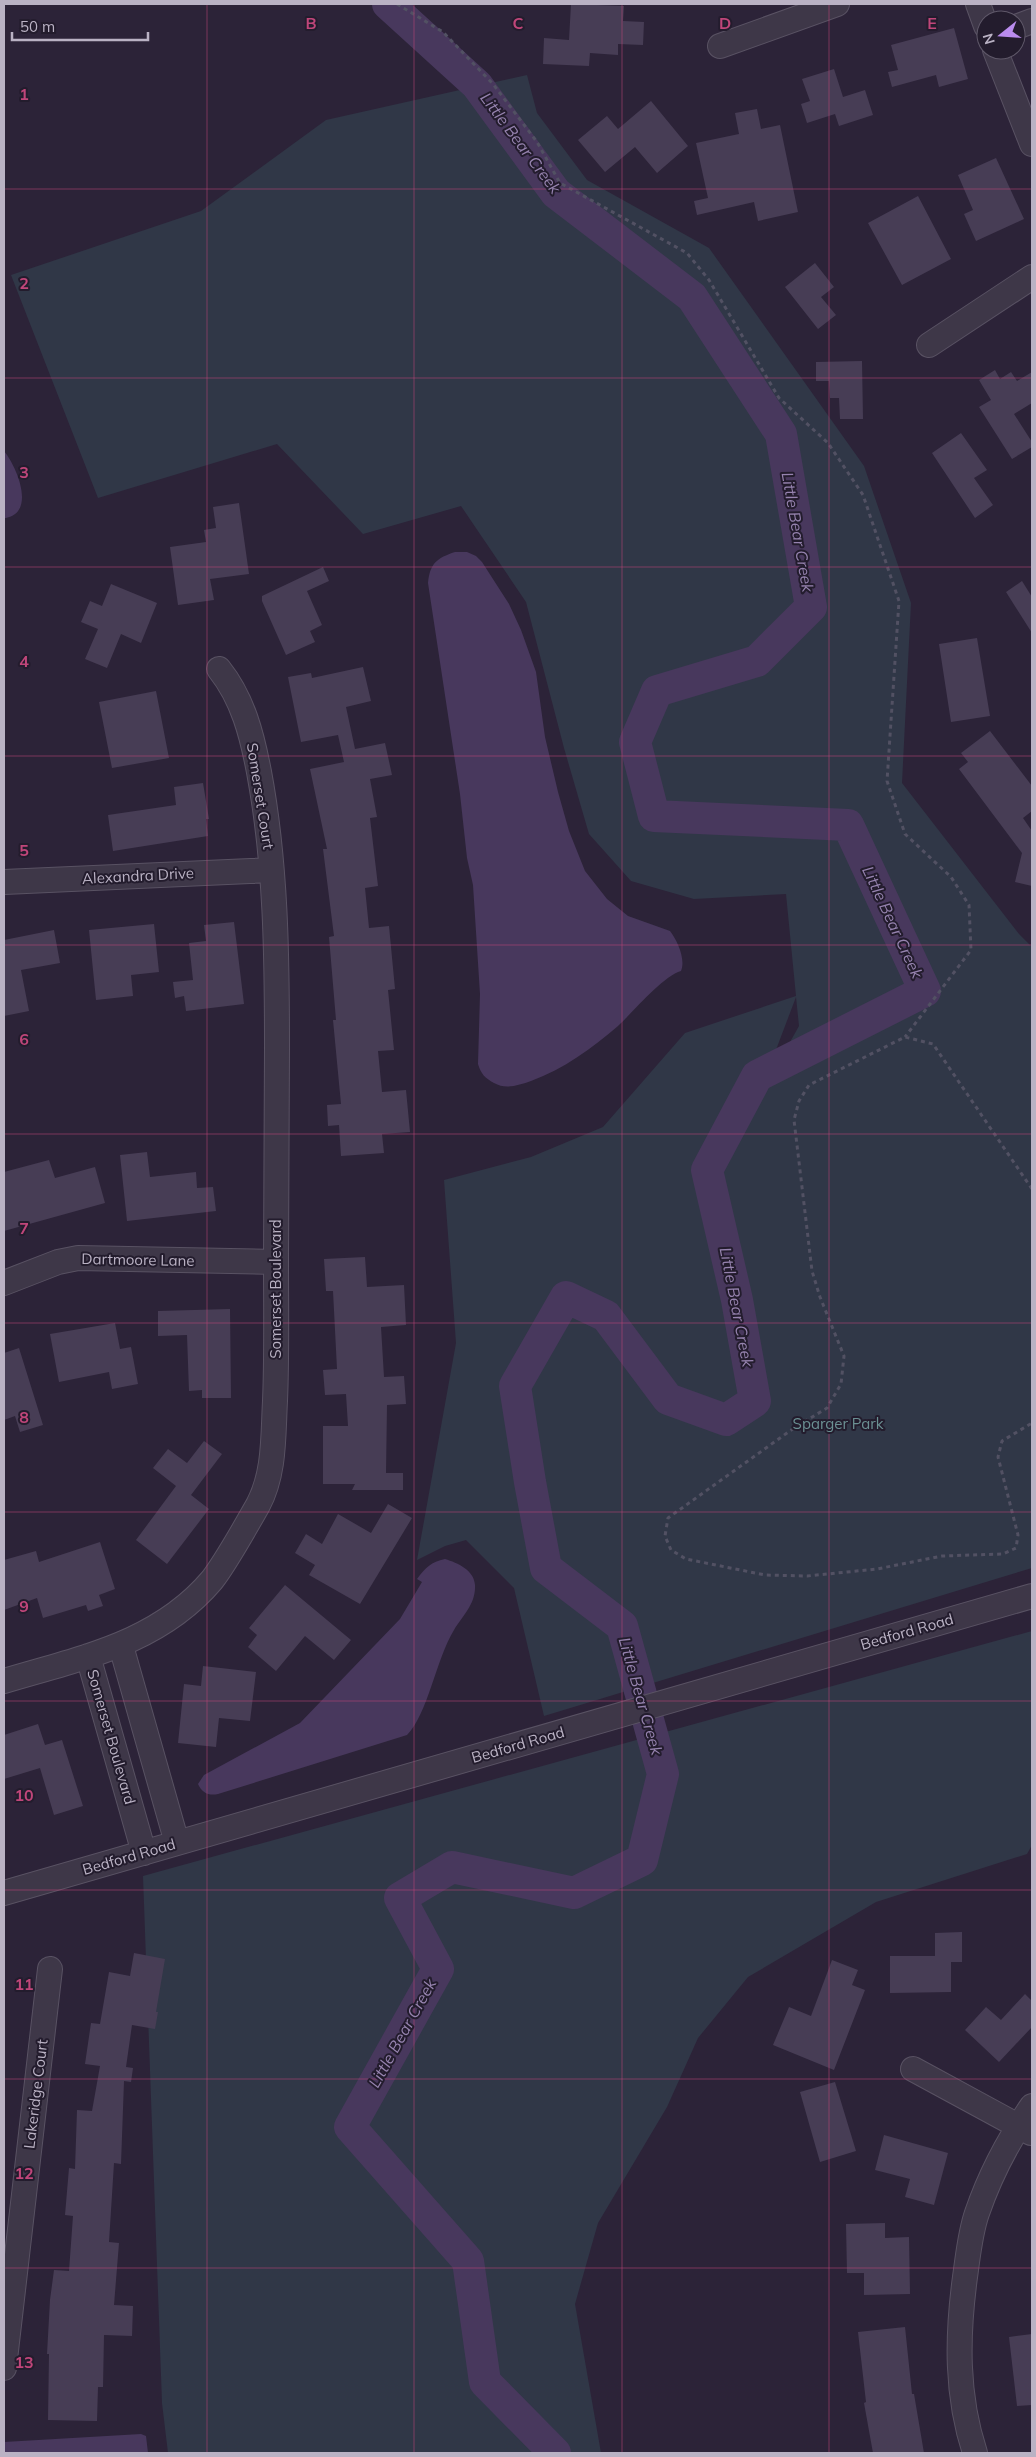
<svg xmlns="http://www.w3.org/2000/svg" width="1036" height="2457" font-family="Mulish,sans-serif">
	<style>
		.green { fill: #303747; fill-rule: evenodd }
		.water { fill: #48385d }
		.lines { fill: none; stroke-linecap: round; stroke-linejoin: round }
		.river { stroke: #48385d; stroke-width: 32 }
		.building { fill: #473d55 }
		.minor-casing { stroke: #595263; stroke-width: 26 }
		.path { stroke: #525163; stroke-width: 3; stroke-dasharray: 4 4; stroke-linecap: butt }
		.minor { stroke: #3e3748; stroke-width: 24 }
		.grid { fill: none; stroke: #c0467a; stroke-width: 1; stroke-opacity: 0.55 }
		.labels { text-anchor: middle; stroke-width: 4; stroke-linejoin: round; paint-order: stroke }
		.street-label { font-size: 15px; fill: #bab2c4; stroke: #231c2d }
		.park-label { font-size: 15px; fill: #6b9093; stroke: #231c2d }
		.water-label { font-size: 16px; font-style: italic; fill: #9683af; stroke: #231c2d }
		.grid-label { font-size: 16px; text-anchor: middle; font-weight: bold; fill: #c0467a; stroke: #231c2d; stroke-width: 4; stroke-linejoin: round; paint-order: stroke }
	</style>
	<rect width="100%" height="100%" fill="#2c2338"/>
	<!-- green -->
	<path class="green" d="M527 75 537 113 587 180 709 248 864 466 911 603 902 783 1019 934 1032 947V1568L544 1716 514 1588 466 1540 445 1546 417 1560 456 1343 444 1180 531 1157 603 1127 685 1033 796 996 786 894 694 899 631 881 589 834 564 748 526 602 461 506 363 534 277 444 98 498 11 275 201 211 326 120ZM796 997 799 1026 757 1101V1100Z
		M1032 1631V1845L1027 1854 876 1902 748 1977 698 2038 667 2107 598 2223 575 2304 601 2453H168L162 2403 143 1876Z"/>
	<!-- water -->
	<path class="water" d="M4 451C17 467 36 512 6 518H4Z
		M455 552H467L476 556 482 562 509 604 521 630 536 672 545 737 558 792 569 831 585 871 607 899 628 916 670 931C677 940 686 959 681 971 663 976 634 1011 618 1026 592 1048 564 1069 531 1081 519 1085 506 1090 494 1083 485 1078 481 1074 478 1064L480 994 473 885 467 858 460 794 428 583C430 563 437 558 455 552Z
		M445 1559C458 1563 474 1570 475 1585 476 1604 463 1615 454 1630 436 1659 428 1714 407 1735L218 1794C209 1796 202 1793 198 1784L204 1775 300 1723 400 1619 422 1582 417 1579C426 1567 431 1562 445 1559Z
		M141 2434 146 2436 148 2453H4V2442Z"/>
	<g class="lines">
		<!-- river -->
		<path class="river" d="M388 4 477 85 556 193 692 297 781 434 811 607 757 661 657 691 635 742 654 816 848 825 925 991 757 1076 707 1170 737 1300 755 1401 726 1420 668 1399 606 1316 566 1297 515 1386 530 1482 546 1568 622 1626 663 1774 642 1860 574 1893 452 1867 400 1898 438 1969 350 2127 468 2261 485 2382 555 2453"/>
	</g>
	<!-- building -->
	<path class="building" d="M571 4 624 6 623 21 644 22 643 45 618 44V55L590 53 589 66 543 64 544 38 569 40Z
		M954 28 968 79 939 87 936 75 892 87 888 72 898 70 891 45Z
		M834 69 843 97 865 90 873 115 839 126 835 114 807 123 801 104 810 101 802 79Z
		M651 101 688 146 657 173 635 147 605 172 578 140 607 116 618 129Z
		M757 109 761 129 780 125 798 212 758 221 754 202 697 215 694 201 708 198 696 143 739 134 735 113Z
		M996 158 1024 219 976 241 964 214 973 210 958 175Z
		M918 196 951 259 902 285 868 223Z
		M815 263 834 287 821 297 836 315 818 329 785 287Z
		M862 361 863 419H840L839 398H830L829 381H816V362Z
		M995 370 1000 379 1011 372 1017 381 1032 372V403L1014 414 1032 442V447L1012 459 979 407 991 400 979 380Z
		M961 433 987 470 974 478 993 505 975 518 932 453Z
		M239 503 249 574 210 579 214 600 178 605 170 547 206 542 204 530 216 528 213 507Z
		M323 567 329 581 307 591 322 625 310 631 315 642 286 655 262 601V596Z
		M1022 581 1032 597V633L1006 592Z
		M111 584 157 603 141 643 121 634 107 668 85 659 98 629 81 622 90 601 102 606Z
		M977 638 990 716 951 722 939 644Z
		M363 667 371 701 346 707 355 749 385 743 392 775 370 779 377 817 370 818 378 886 365 888 369 928 389 926 395 989 388 990 394 1050 378 1051 382 1092 406 1090 410 1132 382 1134 384 1153 341 1156 339 1125 328 1126 327 1105 341 1104 333 1020H336L329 937 334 936 323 849H327L310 769 344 762 338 735 301 742 288 677 311 673 312 678Z
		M156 691 169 758 112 768 99 702Z
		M990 731 1032 786V811L1023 818 1032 831V886L1015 882 1022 853 959 769 968 762 961 753Z
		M203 783 209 819H206L208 836 113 851 108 815 176 805 174 787Z
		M234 922 244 1004 186 1011 184 996 175 998 173 982 193 980 189 943 206 941 204 925Z
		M154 924 159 972 131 975 133 996 96 1000 89 930Z
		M54 930 60 963 21 970 29 1011 4 1016V940Z
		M147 1152 150 1177 196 1172 197 1188 213 1187 216 1211 127 1221 120 1155Z
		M49 1160 55 1178 95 1167 105 1203 4 1231V1172Z
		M365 1257 367 1287 404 1285 406 1325 381 1327 384 1377 404 1376 406 1404 387 1405 386 1473H403V1490H352L355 1484H323V1426H348L346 1394 325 1395 323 1370 337 1369 333 1291H326L324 1259Z
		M230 1309 231 1398H202V1390L189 1391 187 1335 158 1336V1311Z
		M115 1323 120 1349 131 1347 138 1384 112 1389 109 1372 59 1382 50 1334Z
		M19 1348 43 1425 20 1432 15 1416 4 1420V1353Z
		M204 1441 222 1454 191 1495 209 1509 167 1564 136 1540 176 1486 153 1468 168 1449 187 1463Z
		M388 1504 412 1518 360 1604 309 1575 315 1565 295 1553 306 1534 322 1544 338 1514 371 1533Z
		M100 1542 115 1589 99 1595 103 1606 88 1611 86 1605 43 1618 37 1598 4 1610V1560L36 1551 39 1562Z
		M285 1585 351 1640 334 1660 305 1636 276 1671 248 1647 257 1635 249 1628Z
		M203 1666 256 1672 250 1721 219 1718 216 1747 178 1743 184 1684 201 1686Z
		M38 1724 45 1745 62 1740 83 1806 54 1815 40 1768 4 1779V1735Z
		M962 1932V1962H951V1992L890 1993V1956H935V1933Z
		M134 1953 165 1959 156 2012H158L155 2029 132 2025 126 2067 133 2068 131 2082 124 2081 121 2164 114 2163 109 2242 119 2243 114 2305 133 2306 132 2336 104 2335 103 2387H98L97 2421 48 2420 49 2354H47L50 2300 54 2270 69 2271 73 2216 65 2215 69 2168 75 2169 77 2110 92 2111 100 2066 85 2064 91 2023 100 2024 109 1972 130 1976Z
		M832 1960 858 1970 852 1985 865 1990 834 2070 773 2045 789 2007 811 2016Z
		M1025 1994 1032 2001V2027L999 2062 965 2030 986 2007 1001 2020Z
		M835 2082 856 2151 820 2162 800 2092Z
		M884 2135 948 2153 934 2205 905 2197 910 2179 875 2170Z
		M885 2223V2238L909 2237 910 2294 864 2295V2273H847L846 2224Z
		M905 2327 912 2394H914L924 2453H873L864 2403 866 2402 858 2332Z
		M1032 2334V2405L1017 2406 1009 2337Z"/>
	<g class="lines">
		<defs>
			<path id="minor" d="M978 4 986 26
				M1016 27 1032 21
				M720 46 837 4
				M995 50 1032 144
				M929 345 1032 277
				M4 882 271 870
				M4 1283 58 1262 78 1258 276 1262
				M121 1646 177 1843
				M88 1656 144 1853
				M4 1681C80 1658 158 1644 212 1580 226 1562 246 1526 258 1505 275 1473 273 1436 275 1401 277 1354 276 1307 276 1260 276 1189 277 1119 277 1048 277 956 276 863 259 772 252 735 243 699 219 669
				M4 1893 1032 1596
				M913 2069 1031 2133
				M4 2368 50 1969
				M975 2453C956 2395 957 2337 965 2277 968 2256 970 2233 977 2213 990 2175 1009 2139 1032 2106"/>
		</defs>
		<!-- minor casing -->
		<use href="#minor" class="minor-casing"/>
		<!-- path -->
		<path class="path" d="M397 4 443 32 493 84 537 142 560 183 687 253 709 280 779 398 828 443 863 495 899 601 887 781 905 834 951 877 969 905 971 950 905 1037
			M1032 1189 933 1044 905 1037 809 1085 799 1101 794 1120 812 1271 820 1297 844 1356 841 1384 827 1408 794 1428 668 1518 665 1536 671 1550 686 1559 765 1575 807 1576 877 1569 942 1556 1003 1554 1016 1548 1018 1535 998 1457 1002 1441 1032 1423"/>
		<!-- minor -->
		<use href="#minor" class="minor"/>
	</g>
	<!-- grid -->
	<path class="grid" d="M207 4V2453M414 4V2453M622 4V2453M829 4V2453M4 189H1032M4 378H1032M4 567H1032M4 756H1032M4 945H1032M4 1134H1032M4 1323H1032M4 1512H1032M4 1701H1032M4 1890H1032M4 2079H1032M4 2268H1032"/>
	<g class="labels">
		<!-- street labels -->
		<g class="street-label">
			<text transform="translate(260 796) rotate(81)" y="5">Somerset Court</text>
			<text transform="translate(138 876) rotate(-3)" y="5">Alexandra Drive</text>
			<text transform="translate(138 1260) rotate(1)" y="5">Dartmoore Lane</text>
			<text transform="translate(276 1289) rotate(-90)" y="5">Somerset Boulevard</text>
			<text transform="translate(907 1632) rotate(-16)" y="5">Bedford Road</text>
			<text transform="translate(111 1737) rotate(74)" y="5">Somerset Boulevard</text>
			<text transform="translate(518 1745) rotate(-16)" y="5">Bedford Road</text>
			<text transform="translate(129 1857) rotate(-16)" y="5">Bedford Road</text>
			<text transform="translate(36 2094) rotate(-83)" y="5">Lakeridge Court</text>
		</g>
		<!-- park labels -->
		<g class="park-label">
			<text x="838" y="1429">Sparger Park</text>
		</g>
		<!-- water labels -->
		<g class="water-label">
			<text transform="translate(521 143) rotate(53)" y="6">Little Bear Creek</text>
			<text transform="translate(798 532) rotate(80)" y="6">Little Bear Creek</text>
			<text transform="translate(893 922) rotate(65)" y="6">Little Bear Creek</text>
			<text transform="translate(737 1307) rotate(79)" y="6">Little Bear Creek</text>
			<text transform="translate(641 1696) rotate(74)" y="6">Little Bear Creek</text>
			<text transform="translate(402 2033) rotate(-61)" y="6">Little Bear Creek</text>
		</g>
	</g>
	<g class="grid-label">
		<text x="311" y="29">B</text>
		<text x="518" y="29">C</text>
		<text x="725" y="29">D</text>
		<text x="932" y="29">E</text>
		<text x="24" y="100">1</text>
		<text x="24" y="289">2</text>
		<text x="24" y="478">3</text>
		<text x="24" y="667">4</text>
		<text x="24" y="856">5</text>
		<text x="24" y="1045">6</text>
		<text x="24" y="1234">7</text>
		<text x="24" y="1423">8</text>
		<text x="24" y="1612">9</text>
		<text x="24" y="1801">10</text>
		<text x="24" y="1990">11</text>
		<text x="24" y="2179">12</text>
		<text x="24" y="2368">13</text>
	</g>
	<!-- border -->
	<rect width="1036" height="2457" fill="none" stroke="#bab2c4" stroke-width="10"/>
	<!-- north arrow -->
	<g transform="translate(1001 35) rotate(253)"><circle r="24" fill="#231c2d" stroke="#5f5869"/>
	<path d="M0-4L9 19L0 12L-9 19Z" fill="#ba8cee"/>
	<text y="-8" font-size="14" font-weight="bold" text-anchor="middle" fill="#bab2c4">N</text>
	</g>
	<!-- scale -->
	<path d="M12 32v8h136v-8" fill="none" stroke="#bab2c4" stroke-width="2.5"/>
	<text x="20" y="32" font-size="15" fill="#bab2c4" stroke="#231c2d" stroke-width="4" paint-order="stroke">50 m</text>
</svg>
